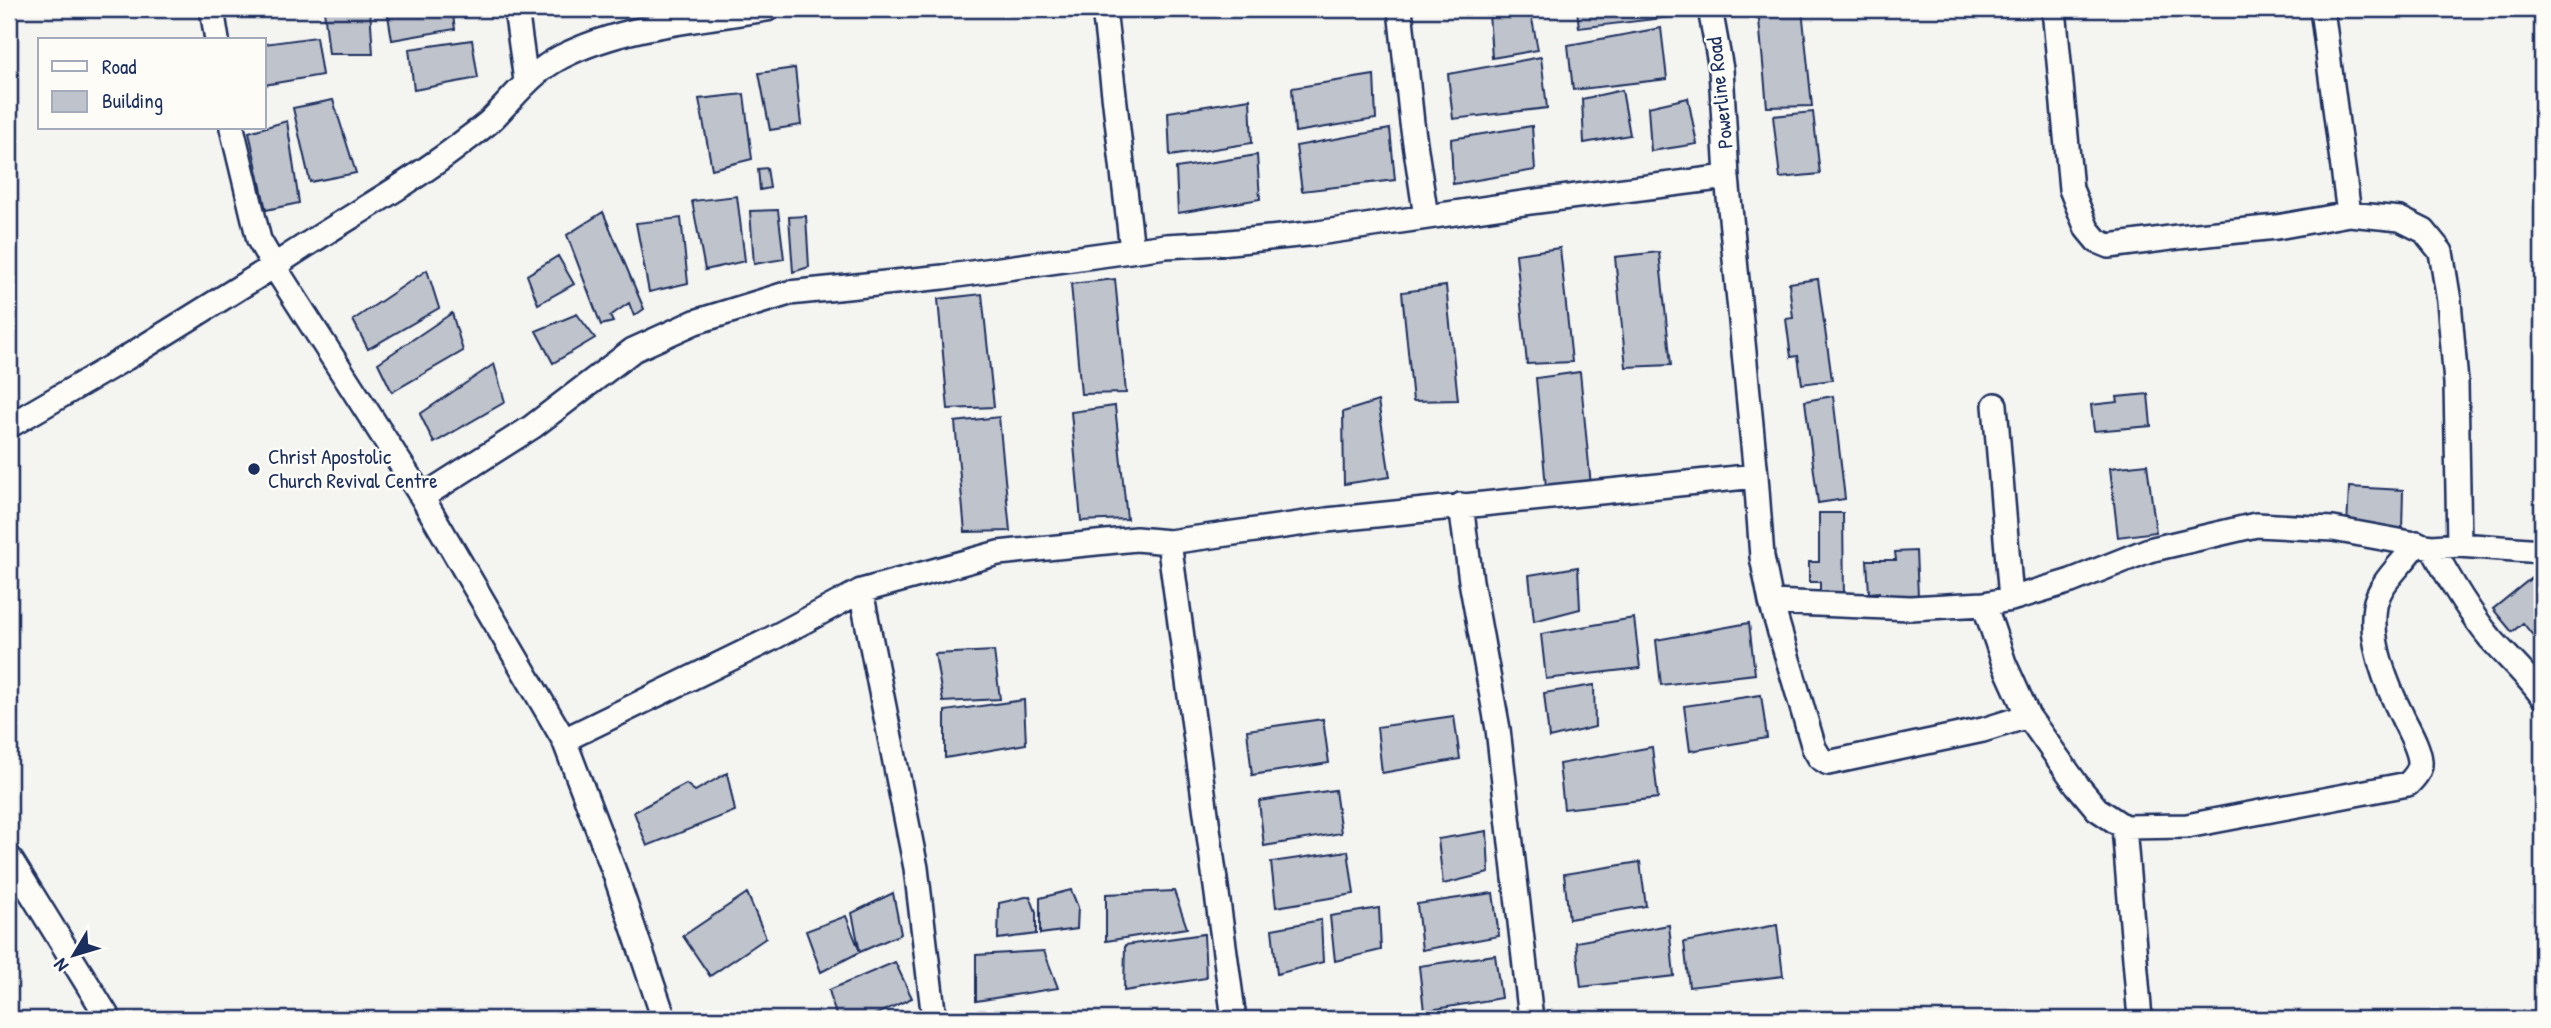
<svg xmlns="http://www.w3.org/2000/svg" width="2551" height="1028" font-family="'Patrick Hand',sans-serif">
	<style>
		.building { fill: #bfc3cc; stroke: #1b2f5e; stroke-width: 2 }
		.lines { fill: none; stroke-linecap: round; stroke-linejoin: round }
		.minor-casing { stroke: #1b2f5e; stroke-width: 28 }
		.minor { stroke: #fdfcf7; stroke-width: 23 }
		.poi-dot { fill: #1b2f5e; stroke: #fdfcf7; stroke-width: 2.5 }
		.labels { text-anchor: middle; stroke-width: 5; stroke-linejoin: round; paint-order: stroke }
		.street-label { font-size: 21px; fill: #1b2f5e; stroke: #fdfcf7 }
		.poi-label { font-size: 21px; fill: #1b2f5e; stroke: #fdfcf7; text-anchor: start }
	</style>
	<rect width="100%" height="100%" fill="#f4f4f1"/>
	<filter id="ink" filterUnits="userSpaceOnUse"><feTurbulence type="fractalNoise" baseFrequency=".0143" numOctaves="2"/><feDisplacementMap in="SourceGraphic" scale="14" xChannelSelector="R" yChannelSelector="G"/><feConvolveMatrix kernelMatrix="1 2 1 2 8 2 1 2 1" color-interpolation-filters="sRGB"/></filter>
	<g filter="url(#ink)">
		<!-- building -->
		<path class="building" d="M324 9H370L373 54H329Z
			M387 9H452L455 29 392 40Z
			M535 9H571L535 14Z
			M1153 9H1219L1154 19Z
			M1510 9H1530L1538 50 1492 58 1489 13Z
			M1577 9H1671L1672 17 1579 28Z
			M1758 9H1802L1812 106 1767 107Z
			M1661 28 1667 79 1573 90 1568 45Z
			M316 37 322 75 264 85V44Z
			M472 40 478 78 414 90 409 49Z
			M1541 57 1547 108 1453 119 1448 74Z
			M795 68 801 125 770 130 759 73Z
			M1374 75 1376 119 1295 132 1292 88Z
			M1622 90 1630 135 1584 143 1582 99Z
			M744 94 752 159 712 169 699 99Z
			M1688 98 1697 144 1651 151 1648 107Z
			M1250 99 1252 143 1170 156 1168 112Z
			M333 100 356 173 310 182 293 108Z
			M1813 112 1820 174 1780 178 1773 116Z
			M287 121 299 203 266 210 249 132Z
			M1532 126 1535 170 1453 184 1451 139Z
			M1390 129 1395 180 1302 191 1296 146Z
			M1257 155 1260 199 1178 213 1176 168Z
			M767 168 770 188 760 190 758 169Z
			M737 196 745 261 705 270 692 201Z
			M778 210 784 259 754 264 750 211Z
			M603 212 644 309 634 316 629 303 610 316 613 322 601 325 567 235Z
			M806 216 809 267 793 272 789 217Z
			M681 218 688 283 649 292 636 223Z
			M1560 248 1572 362 1527 364 1516 254Z
			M1659 252 1671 365 1626 367 1615 257Z
			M558 256 574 284 538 304 527 275Z
			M427 270 439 308 368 349 353 320Z
			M1115 279 1126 393 1081 394 1071 284Z
			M1818 279 1832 380 1802 384 1798 356 1791 357 1786 319 1793 318 1789 283Z
			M1446 286 1458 400 1413 401 1402 292Z
			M982 294 994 407 948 409 938 299Z
			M452 313 463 351 392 392 378 363Z
			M577 314 595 338 553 363 536 331Z
			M494 364 505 402 434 443 420 414Z
			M1580 372 1591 486 1546 487 1536 378Z
			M2148 394 2151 426 2094 431 2091 405 2118 402 2117 397Z
			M1833 396 1845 499 1818 503 1805 401Z
			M1378 401 1390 477 1344 484 1343 412Z
			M1115 406 1127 519 1081 521 1071 412Z
			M999 417 1010 531 965 532 955 422Z
			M2147 464 2156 532 2118 537 2110 468Z
			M2349 487 2403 490 2402 530 2347 527Z
			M1819 513H1843L1844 601 1820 600V582H1809V562H1819Z
			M1916 551 1918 596 1879 597V592L1869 593 1867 560H1896L1895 552Z
			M1578 567 1580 609 1534 621 1529 575Z
			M2535 575 2542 583V647L2523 623 2512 632 2493 609Z
			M1634 618 1640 668 1546 679 1541 634Z
			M1749 623 1755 674 1661 685 1656 640Z
			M994 651 1000 699 943 702 935 654Z
			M1594 685 1595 727 1549 738 1544 693Z
			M1761 695 1767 738 1690 751 1684 706Z
			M1024 700 1026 744 945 758V711Z
			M1454 716 1460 759 1382 773 1377 727Z
			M1323 719 1329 763 1252 775 1247 730Z
			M1652 747 1658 798 1564 809 1559 764Z
			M727 773 735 811 647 846 634 812 686 784 695 791Z
			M1335 790 1341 833 1264 846 1259 801Z
			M1487 831 1489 873 1443 884 1438 839Z
			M1348 851 1354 894 1276 907 1271 862Z
			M1640 862 1646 906 1569 919 1564 874Z
			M1071 890 1078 907 1077 929 1040 934V898Z
			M1174 891 1187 928 1106 941V894Z
			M747 893 766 938 710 976 683 936Z
			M893 893 901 934 860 952 852 913Z
			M1493 893 1499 936 1422 950 1417 904Z
			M1030 896 1036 912V934L998 939 999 903Z
			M1379 908 1381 950 1335 961 1330 916Z
			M846 916 860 952 821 972 806 931Z
			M1321 920 1323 962 1277 974 1272 929Z
			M1669 925 1674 976 1581 987 1576 942Z
			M1777 925 1783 976 1689 987 1684 942Z
			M1204 934 1206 978 1124 991 1125 945Z
			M1044 951 1058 988 976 1001V955Z
			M1495 955 1501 998 1424 1011 1419 966Z
			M895 962 912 998 866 1019H837L829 990Z
			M1728 1014V1019H1687Z"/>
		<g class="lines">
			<defs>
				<path id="minor" d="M212 9 217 40
					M516 9 526 81
					M1104 9 1132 250
					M1400 9 1412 123 1426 217
					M1710 9 1721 69 1727 177 1756 476 1762 557 1771 602 1814 748 1820 758 1828 763 1983 730 2028 716
					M2054 9 2071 189 2087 229 2097 241 2109 246 2117 245 2178 237 2277 227 2349 214 2400 219 2424 231 2441 252 2449 301 2456 383 2459 545
					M2322 9 2349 214
					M1727 177 1530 202 1318 233 1220 243 1166 246 943 277 789 293 695 322 633 350 532 427 422 497 564 740 769 640 861 591 998 553 1136 539 1169 542 1327 520 1756 476
					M1995 405 2011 599
					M9 426 126 358 274 266 259 240 232 128
					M422 497 274 266C334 225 399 191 457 147 468 138 480 130 490 121 515 97 529 74 561 57 624 25 699 20 767 9
					M1461 505 1471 581 1498 729 1531 1019
					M1169 542 1234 1019
					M2432 547C2449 579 2468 611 2491 639 2508 658 2527 675 2542 696
					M861 591 916 868 934 1019
					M1771 602 1910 608 1984 604 2011 599 2071 581 2149 550 2256 525 2333 529 2432 547 2459 545 2542 551
					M1984 604 2004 663 2028 716 2077 785 2097 809 2124 827 2187 826 2408 784C2414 778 2421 771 2420 761 2419 747 2408 729 2402 716 2386 684 2369 642 2375 606 2379 582 2404 563 2417 543
					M564 740 615 874 664 1019
					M2124 827 2140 1019
					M9 857 109 1019"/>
			</defs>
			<!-- minor casing -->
			<use href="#minor" class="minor-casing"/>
			<!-- minor -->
			<use href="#minor" class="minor"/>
		</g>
	</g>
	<!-- markers -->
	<circle class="poi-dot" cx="254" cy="469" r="7"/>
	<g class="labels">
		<!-- street labels -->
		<g class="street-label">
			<text transform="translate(1720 93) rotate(-96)" y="7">Powerline Road</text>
		</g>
		<!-- poi labels -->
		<g class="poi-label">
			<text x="268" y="464">Christ Apostolic<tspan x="268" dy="24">Church Revival Centre</tspan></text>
		</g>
	</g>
	<!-- margin -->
	<rect width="2551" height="1028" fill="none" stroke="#fdfcf7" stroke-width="35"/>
	<rect x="18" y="18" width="2516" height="993" fill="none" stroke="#1b2f5e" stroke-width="2.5" filter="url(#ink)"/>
	<!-- legend -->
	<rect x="38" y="38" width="228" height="91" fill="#fdfcf7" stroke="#a3aaba" stroke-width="2"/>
	<rect x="52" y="61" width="35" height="10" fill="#fdfcf7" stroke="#a3aaba" stroke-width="2"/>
	<text x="102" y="74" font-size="21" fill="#1b2f5e">Road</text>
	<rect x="52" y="91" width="35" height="21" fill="#bfc3cc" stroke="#a3aaba" stroke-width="2"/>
	<text x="102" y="108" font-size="21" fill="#1b2f5e">Building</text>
	<!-- north arrow -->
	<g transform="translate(74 955) rotate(232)" stroke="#fdfcf7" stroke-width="5" paint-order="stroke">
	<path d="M0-5L12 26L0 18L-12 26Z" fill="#1b2f5e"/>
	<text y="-10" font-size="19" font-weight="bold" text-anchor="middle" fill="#1b2f5e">N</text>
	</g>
</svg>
